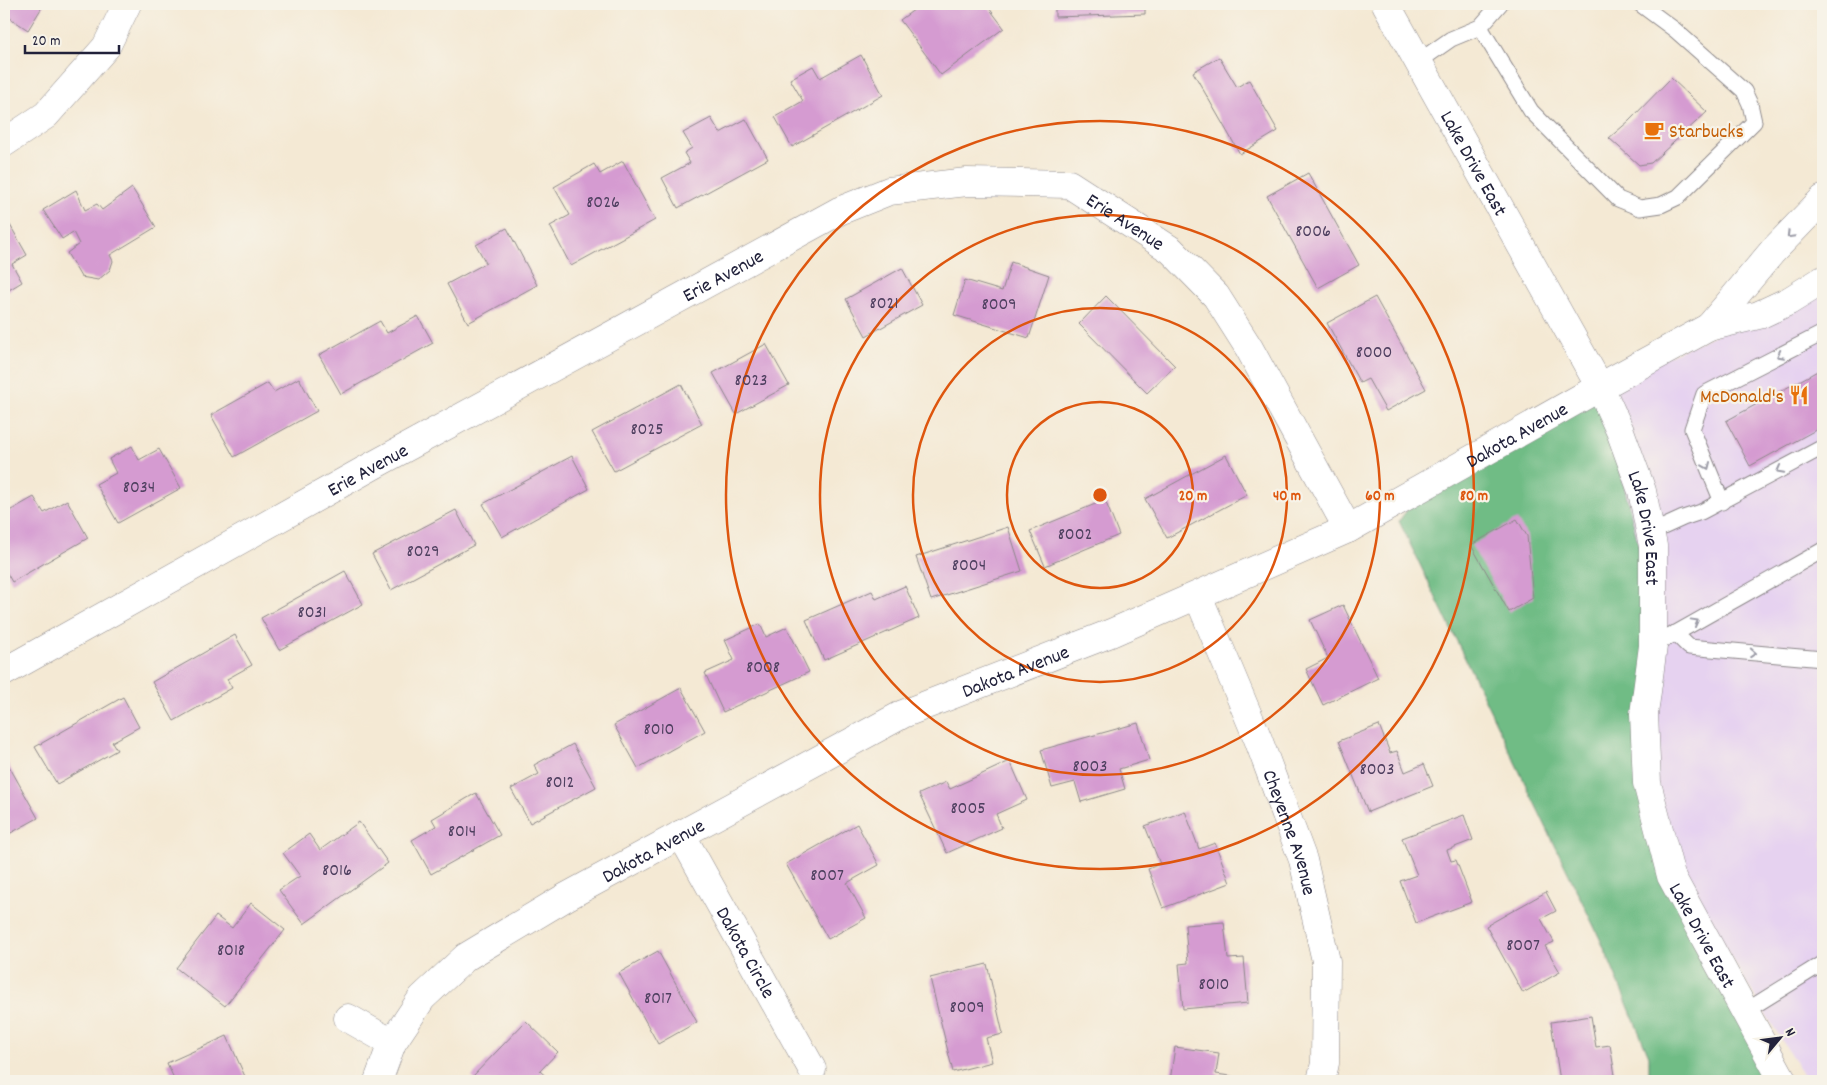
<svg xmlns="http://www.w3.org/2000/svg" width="1827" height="1085" font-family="Dekko,sans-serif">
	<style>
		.built { fill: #e6d2f0 }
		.forest { fill: #70bc85; stroke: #496f60 }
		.building { fill: #d59bd1 }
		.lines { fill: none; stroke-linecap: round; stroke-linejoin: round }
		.service-casing { stroke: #8b8688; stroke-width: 17 }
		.minor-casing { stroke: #8b8688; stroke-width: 29 }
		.tertiary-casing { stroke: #8b8688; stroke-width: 29 }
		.service { stroke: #fff; stroke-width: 15 }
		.minor { stroke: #fff; stroke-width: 28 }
		.tertiary { stroke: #fff; stroke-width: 28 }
		.oneway { stroke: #9c9ca7 }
		.ring { fill: none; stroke: #de560e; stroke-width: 2.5 }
		.labels { text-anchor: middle; stroke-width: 4.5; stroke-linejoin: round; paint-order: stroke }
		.number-label { font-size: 18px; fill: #4f4060 }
		.food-label { font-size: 20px; fill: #c56008; stroke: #f7f3e8; text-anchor: start }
		.street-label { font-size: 20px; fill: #22223b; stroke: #f7f3e8 }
		.centre { fill: #de560e; stroke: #f7f3e8; stroke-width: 2.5 }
		.ring-label { font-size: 15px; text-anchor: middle; font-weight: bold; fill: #de560e; stroke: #f7f3e8; stroke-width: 4.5; stroke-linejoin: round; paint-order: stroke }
	</style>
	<rect width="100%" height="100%" fill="#f7f3e8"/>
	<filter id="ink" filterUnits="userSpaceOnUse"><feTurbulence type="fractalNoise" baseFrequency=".02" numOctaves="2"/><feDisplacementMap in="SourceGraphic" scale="10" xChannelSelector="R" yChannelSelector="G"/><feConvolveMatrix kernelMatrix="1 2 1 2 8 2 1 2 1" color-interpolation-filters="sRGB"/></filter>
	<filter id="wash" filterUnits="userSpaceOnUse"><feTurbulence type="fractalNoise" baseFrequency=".0096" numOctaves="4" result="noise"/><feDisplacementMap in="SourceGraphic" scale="20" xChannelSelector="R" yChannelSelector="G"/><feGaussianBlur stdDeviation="1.12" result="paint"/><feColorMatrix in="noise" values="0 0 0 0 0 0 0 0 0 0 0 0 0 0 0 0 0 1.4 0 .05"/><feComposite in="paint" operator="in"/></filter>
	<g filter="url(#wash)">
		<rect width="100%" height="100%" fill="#f4e9d4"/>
		<!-- built -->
		<path class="built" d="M1823 286V1081H1807L1665 850 1600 387Z"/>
		<!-- forest -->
		<path class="forest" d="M1600 387 1653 605 1646 745 1665 850 1772 1081H1649V1056L1601 941 1399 521 1424 487Z"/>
		<g id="blocks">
			<!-- building -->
			<path class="building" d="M4 4H44L28 30 4 14Z
				M922 4H986L1004 28 941 75 900 20Z
				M1055 4H1145V14L1055 17Z
				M861 55 883 95 792 147 775 117 803 101 790 79 813 66 820 78Z
				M1219 57 1237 87 1249 80 1278 131 1240 154 1193 72Z
				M1671 78 1707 112 1651 163 1639 165 1609 138 1629 121Z
				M711 118 720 133 746 119 768 159 678 208 662 178 690 163 684 153 692 148 683 133Z
				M623 161 655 220 571 266 550 226 570 215 554 187 594 164 600 174Z
				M1308 173 1359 265 1318 288 1267 196Z
				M132 188 156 227 110 255 113 261 110 270 98 280 81 277 67 253 79 244 73 232 62 239 43 210 76 190 85 210 97 204 102 210Z
				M10 225 27 255 12 264 22 282 4 293V228Z
				M507 228 537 285 468 323 447 284 486 263 476 245Z
				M1011 262 1049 275 1029 338 954 315 965 280 1002 291Z
				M902 268 922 305 866 336 846 299Z
				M1106 296 1175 366 1147 393 1079 324Z
				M1375 297 1426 389 1386 411 1368 379 1360 383 1327 323Z
				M418 316 433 343 341 394 319 355 380 321 387 333Z
				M766 344 789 385 736 414 713 373Z
				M1823 368V426L1750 466 1726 421Z
				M299 378 317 411 234 457 211 415 268 383 274 392Z
				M681 384 702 424 614 471 592 432Z
				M132 446 139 460 159 449 181 488 118 523 96 484 116 473 109 459Z
				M1226 455 1247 495 1167 538 1145 499Z
				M572 456 589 489 502 537 483 504Z
				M34 497 44 513 67 500 88 538 12 582 4 568V514Z
				M1105 500 1119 535 1045 566 1030 531Z
				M456 510 474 545 391 590 372 554Z
				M1517 519 1527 536 1533 598 1509 612 1471 545Z
				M1008 527 1022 571 931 600 916 557Z
				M345 571 363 604 279 650 261 618Z
				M905 586 919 618 824 660 806 620 872 591 876 599Z
				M1343 605 1378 678 1323 705 1306 669 1328 658 1310 620Z
				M760 624 766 637 787 627 809 672 723 712 705 673 734 660 725 640Z
				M235 635 252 665 227 679 232 688 174 721 152 682Z
				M681 688 705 731 638 768 614 725Z
				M123 697 139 727 112 742 117 750 57 784 35 747Z
				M1138 723 1149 760 1119 769 1125 789 1081 802 1075 782 1052 788 1041 750Z
				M1379 725 1390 753 1397 751 1405 772 1424 764 1433 786 1368 812 1339 741Z
				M573 744 596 787 530 823 511 789 539 774 534 765Z
				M4 757 38 818 9 834 4 825Z
				M1010 761 1027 800 996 814 1002 828 947 853 919 794 946 782 950 789Z
				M476 793 500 835 431 874 412 840 436 826 432 819Z
				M1185 811 1199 849 1215 843 1230 883 1163 908 1148 869 1160 864 1145 826Z
				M1464 815 1473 840 1447 850 1451 861 1456 860 1472 902 1416 923 1400 881 1417 875 1402 838Z
				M359 822 388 863 304 924 279 890 300 876 283 853 309 834 320 850Z
				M857 824 879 865 847 883 866 918 828 939 786 864Z
				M1546 892 1556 911 1541 919 1554 942 1545 946 1560 972 1523 993 1486 926Z
				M251 903 285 930 225 1006 176 968 216 916 232 928Z
				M1224 922 1228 959 1244 958 1248 1003 1183 1009 1179 964 1188 963 1185 925Z
				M658 951 697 1022 658 1044 619 973Z
				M987 964 1003 1034 986 1038 992 1062 953 1072 930 978Z
				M1591 1016 1596 1047 1610 1045 1616 1081H1560L1551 1022Z
				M526 1021 558 1052 540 1071 551 1081H476L472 1077Z
				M227 1036 247 1081H175L167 1063Z
				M1175 1047 1219 1053 1216 1074 1244 1078 1243 1081H1170Z"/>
		</g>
	</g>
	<g filter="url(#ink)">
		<use href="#blocks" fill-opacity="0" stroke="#8b8688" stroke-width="1"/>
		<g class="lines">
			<defs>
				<path id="service" d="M1500 4 1480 27 1531 111 1618 199 1640 208 1661 205 1678 197 1754 122 1750 104 1744 91 1675 30 1640 4
					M1418 62 1451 39 1480 27
					M1722 502 1692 429 1704 394 1823 333
					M1650 533 1683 518 1701 512 1823 447
					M1675 633 1689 647 1823 659
					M1653 646 1823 550
					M1744 1012 1823 963"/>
				<g id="minor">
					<path d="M4 143 46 115 106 47 127 4"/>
					<path id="s1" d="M1198 596 1258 739 1303 860 1326 961 1325 1063 1321 1081"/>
					<path id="s2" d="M4 672 374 465 839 211 889 191 967 182 1069 184 1171 250 1216 296 1249 348 1348 529"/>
					<path id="s3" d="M681 834 812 1069"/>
					<path d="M348 1018 392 1043"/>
					<path id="s4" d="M378 1081 392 1043 422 998 466 957 566 897 903 714 1111 633 1348 529 1600 387"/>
				</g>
				<g id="tertiary">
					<path id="s5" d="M1386 4 1600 387 1620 431 1642 491 1653 546V646L1644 714 1647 783 1671 876 1783 1081"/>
					<path d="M1709 327 1772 252 1823 199"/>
					<path d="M1600 387 1709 327 1759 315 1789 301 1823 280"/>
				</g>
			</defs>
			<!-- service casing -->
			<use href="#service" class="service-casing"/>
			<!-- minor casing -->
			<use href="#minor" class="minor-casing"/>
			<!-- tertiary casing -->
			<use href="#tertiary" class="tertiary-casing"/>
			<!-- service -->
			<use href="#service" class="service"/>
			<!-- minor -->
			<use href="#minor" class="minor"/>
			<!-- tertiary -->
			<use href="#tertiary" class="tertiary"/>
		</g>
		<!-- one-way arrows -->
		<defs><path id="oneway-chevron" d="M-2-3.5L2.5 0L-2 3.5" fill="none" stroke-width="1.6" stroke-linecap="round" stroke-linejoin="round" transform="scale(1.25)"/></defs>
		<g class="oneway">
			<use href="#oneway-chevron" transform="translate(1790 235) rotate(135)"/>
			<use href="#oneway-chevron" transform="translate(1780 355) rotate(153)"/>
			<use href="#oneway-chevron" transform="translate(1707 466) rotate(67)"/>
			<use href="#oneway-chevron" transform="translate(1780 470) rotate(152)"/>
			<use href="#oneway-chevron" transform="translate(1695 622) rotate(-29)"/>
			<use href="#oneway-chevron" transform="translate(1753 653) rotate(4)"/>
		</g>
	</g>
	<!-- distance rings -->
	<g class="ring">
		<circle cx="1100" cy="495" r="93"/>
		<circle cx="1100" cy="495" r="187"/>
		<circle cx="1100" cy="495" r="280"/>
		<circle cx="1100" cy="495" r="374"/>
	</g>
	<!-- icons -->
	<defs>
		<symbol id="cafe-bare" viewBox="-9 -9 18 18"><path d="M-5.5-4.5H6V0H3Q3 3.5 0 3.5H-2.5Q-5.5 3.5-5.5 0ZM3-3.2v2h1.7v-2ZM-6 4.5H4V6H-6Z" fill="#e8710a" stroke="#f7f3e8" stroke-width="2.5" paint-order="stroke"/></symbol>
		<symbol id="restaurant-bare" viewBox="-9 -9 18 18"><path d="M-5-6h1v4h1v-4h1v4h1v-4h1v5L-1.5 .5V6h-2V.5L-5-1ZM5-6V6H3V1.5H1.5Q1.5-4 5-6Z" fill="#e8710a" stroke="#f7f3e8" stroke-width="2.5" paint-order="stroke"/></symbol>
	</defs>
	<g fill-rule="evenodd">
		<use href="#cafe-bare" x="1640" y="116" width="28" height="28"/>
		<use href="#restaurant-bare" x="1785" y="381" width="28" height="28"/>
	</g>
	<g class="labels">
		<!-- number labels -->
		<g class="number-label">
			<text x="603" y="207">8026</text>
			<text x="1313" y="236">8006</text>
			<text x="884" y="308">8021</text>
			<text x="999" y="309">8009</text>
			<text x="1374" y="357">8000</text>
			<text x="751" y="385">8023</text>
			<text x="647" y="434">8025</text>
			<text x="139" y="492">8034</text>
			<text x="1075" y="539">8002</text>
			<text x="423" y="556">8029</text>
			<text x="969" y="570">8004</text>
			<text x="312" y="617">8031</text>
			<text x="763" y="672">8008</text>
			<text x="659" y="734">8010</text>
			<text x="1090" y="771">8003</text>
			<text x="1377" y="774">8003</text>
			<text x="560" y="787">8012</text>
			<text x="968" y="813">8005</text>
			<text x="462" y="836">8014</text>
			<text x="337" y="875">8016</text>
			<text x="827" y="880">8007</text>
			<text x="1523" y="950">8007</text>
			<text x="231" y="955">8018</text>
			<text x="1214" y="989">8010</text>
			<text x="658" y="1003">8017</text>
			<text x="967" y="1012">8009</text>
		</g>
		<!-- food labels -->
		<g class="food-label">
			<text x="1669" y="137">Starbucks</text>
			<text x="1784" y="402" text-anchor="end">McDonald's</text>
		</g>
		<!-- street labels -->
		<g class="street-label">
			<text dy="7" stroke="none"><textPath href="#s5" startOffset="182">Lake Drive East</textPath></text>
			<text dy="7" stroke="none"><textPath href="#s2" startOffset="1256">Erie Avenue</textPath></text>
			<text dy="7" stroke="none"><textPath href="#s2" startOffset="821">Erie Avenue</textPath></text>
			<text dy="7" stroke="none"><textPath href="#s4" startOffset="1330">Dakota Avenue</textPath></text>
			<text dy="7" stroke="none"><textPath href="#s2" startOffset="416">Erie Avenue</textPath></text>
			<text dy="7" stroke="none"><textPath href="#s5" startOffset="588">Lake Drive East</textPath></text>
			<text dy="7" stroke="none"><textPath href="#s4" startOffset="775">Dakota Avenue</textPath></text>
			<text dy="7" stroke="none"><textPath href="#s1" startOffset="254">Cheyenne Avenue</textPath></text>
			<text dy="7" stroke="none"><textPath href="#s4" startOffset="370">Dakota Avenue</textPath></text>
			<text dy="7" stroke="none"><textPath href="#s5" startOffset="1008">Lake Drive East</textPath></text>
			<text dy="7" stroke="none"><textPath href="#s3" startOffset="135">Dakota Circle</textPath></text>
		</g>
	</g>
	<circle cx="1100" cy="495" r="8" class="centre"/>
	<g class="ring-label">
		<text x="1193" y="500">20 m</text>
		<text x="1287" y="500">40 m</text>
		<text x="1380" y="500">60 m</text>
		<text x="1474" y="500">80 m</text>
	</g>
	<!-- margin -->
	<rect width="1827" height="1085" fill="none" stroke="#f7f3e8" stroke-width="20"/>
	<!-- north arrow -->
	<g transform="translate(1780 1038) rotate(61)" stroke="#f7f3e8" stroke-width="4" paint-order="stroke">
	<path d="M0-4L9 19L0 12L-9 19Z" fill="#22223b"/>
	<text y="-8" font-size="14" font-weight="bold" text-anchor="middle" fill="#22223b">N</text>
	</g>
	<!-- scale -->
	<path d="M25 45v8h94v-8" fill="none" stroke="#22223b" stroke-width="2.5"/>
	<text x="32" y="45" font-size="15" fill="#22223b" stroke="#f7f3e8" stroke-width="4" paint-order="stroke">20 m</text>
</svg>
